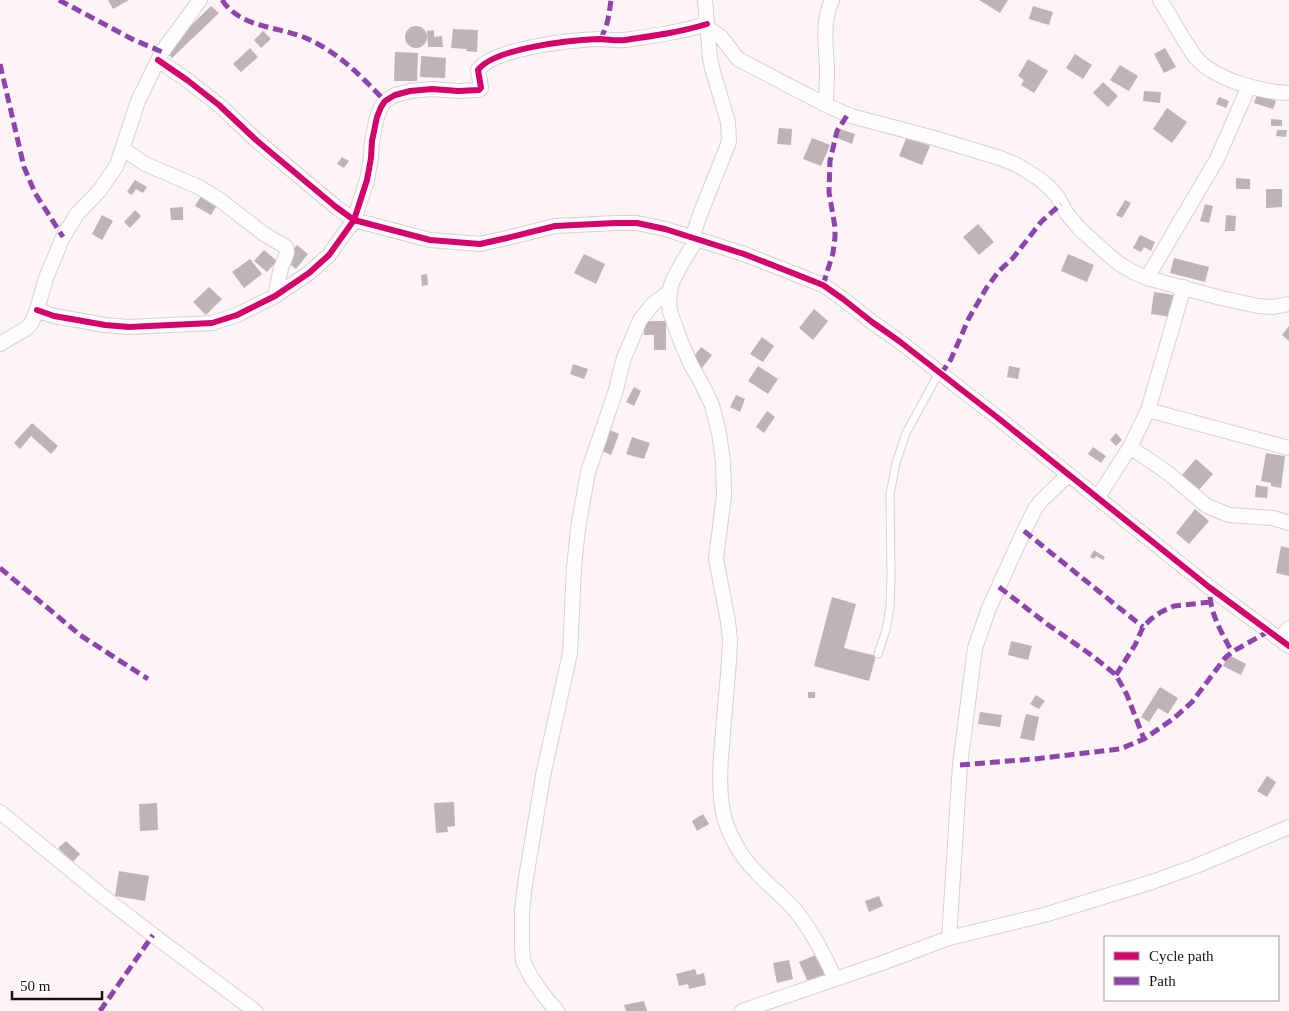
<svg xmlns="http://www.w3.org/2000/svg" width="1289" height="1011" font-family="'Times New Roman',serif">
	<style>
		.building { fill: #bdb4b5 }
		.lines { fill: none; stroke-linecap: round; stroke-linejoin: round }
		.lane-casing { stroke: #d9d0d0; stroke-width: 9 }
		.street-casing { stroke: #d9d0d0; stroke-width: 16 }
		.lane { stroke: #fffdfe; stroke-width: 7 }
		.street { stroke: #fffdfe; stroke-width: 14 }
		.quiet { stroke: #8e44ad; stroke-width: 5; stroke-dasharray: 10 5; stroke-linecap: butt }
		.cycleway-casing { stroke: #fff; stroke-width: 9 }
		.cycleway { stroke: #d6006c; stroke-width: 6 }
	</style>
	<rect width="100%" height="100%" fill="#fcf4f5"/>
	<!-- building -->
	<path class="building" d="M108 0H129L113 9Z
		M979 0H1008L1000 13Z
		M211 6 219 13 172 58 165 51Z
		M1033 6 1053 12 1049 25 1029 19Z
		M405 37a11 11 0 1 1 22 0a11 11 0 1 1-22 0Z
		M453 29 478 30 477 52 466 51 467 49 451 48Z
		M434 30V37L442 36 443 47H428L427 31Z
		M263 31 271 39 261 48 254 40Z
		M250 48 258 57 241 72 233 64Z
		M1165 48 1176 67 1164 73 1154 54Z
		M395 52 418 53 417 81H394Z
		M1075 54 1092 65 1083 79 1066 68Z
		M421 56 446 58 445 78 420 77Z
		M1028 59 1048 71 1034 93 1021 85 1024 80 1018 76Z
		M1120 65 1138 76 1129 91 1110 80Z
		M1103 82 1118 96 1108 107 1093 93Z
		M1144 91 1161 92 1160 103 1143 101Z
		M1257 94 1276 101 1273 109 1254 103Z
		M1219 97 1229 101 1226 108 1216 104Z
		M1167 108 1187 122 1172 143 1153 129Z
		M1271 119 1282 120V126H1271Z
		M779 128 792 129 791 145 777 144Z
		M840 129 855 134 852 144 837 138Z
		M1277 130H1287L1286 137 1276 136Z
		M907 136 930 146 922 165 899 156Z
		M812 138 830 145 821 166 803 159Z
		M342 157 349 161 344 168 337 164Z
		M1236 178 1250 179V189H1236Z
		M135 180 147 187 143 193 136 189 132 195 127 192Z
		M1266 189H1282V207L1266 208Z
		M203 193 219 202 211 215 195 206Z
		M1125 200 1131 203 1122 218 1116 215Z
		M1205 204 1213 206 1209 223 1200 221Z
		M183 207V220H171L170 208Z
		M135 210 141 216 130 228 124 222Z
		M102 215 113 221 102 240 92 234Z
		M1226 215 1236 216 1235 231H1225Z
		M978 224 994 242 979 255 963 237Z
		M1140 235 1155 242 1151 251 1144 247 1141 252 1133 248Z
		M297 245 308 254 296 269 284 260Z
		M264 250 277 261 267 272 254 261Z
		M584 254 605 264 596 284 574 273Z
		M1068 254 1094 265 1087 282 1061 271Z
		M1174 258 1209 267 1205 282 1170 273Z
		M250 259 262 274 244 288 232 272Z
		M427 274 428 285 422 286 421 275Z
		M209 287 222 299 206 315 193 302Z
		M1154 292 1174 295 1171 317 1151 314Z
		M814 309 828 321 813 340 799 328Z
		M644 321H666V350H654V335H644Z
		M1289 326V341L1282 335Z
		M762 337 774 346 763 362 750 354Z
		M701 347 712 355 702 368 691 360Z
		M573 364 588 369 584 379 570 374Z
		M758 366 778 379 768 394 748 381Z
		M1009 366 1020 368 1018 379 1007 377Z
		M634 387 641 391 634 406 626 402Z
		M736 395 745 399 740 412 730 407Z
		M767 411 775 417 764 433 756 427Z
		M32 423 58 446 51 454 31 436 20 449 14 443Z
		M610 430 619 434 611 455 602 451Z
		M1116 433 1122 440 1116 446 1110 440Z
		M632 437 650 443 644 459 626 454Z
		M1093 447 1106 456 1101 463 1088 454Z
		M1266 453 1285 456 1281 488 1271 486V483L1261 481Z
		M1196 459 1213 474 1198 491 1181 476Z
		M1256 485 1268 487 1267 498 1255 497Z
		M1195 509 1209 521 1189 544 1176 533Z
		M1281 546 1289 548V576L1276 573Z
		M1094 550 1105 557 1103 560 1096 556 1094 559 1090 557Z
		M832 597 856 604 844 648 876 656 869 681 814 666Z
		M1011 641 1032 646 1028 660 1008 655Z
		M1229 655 1246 664 1241 675 1223 666Z
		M1160 687 1178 698 1168 714 1158 708 1149 722 1141 717Z
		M808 692H815V698H808Z
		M1036 695 1045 701 1039 709 1030 704Z
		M980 712 1002 715 1000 727 978 724Z
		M1026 714 1039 717 1034 741 1020 738Z
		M1267 776 1276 782 1267 797 1257 791Z
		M454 802 455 826 447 827 448 832 436 833 434 803Z
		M157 803 158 830 140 831 139 804Z
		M703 814 709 824 697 831 692 821Z
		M66 841 80 854 73 862 58 848Z
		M119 871 149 876 145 901 115 896Z
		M879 896 883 906 869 912 865 901Z
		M818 954 827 976 809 984 799 962Z
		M789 960 793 979 777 983 773 963Z
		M695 969 697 975 704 973 706 985 689 989 688 984 679 986 676 974Z
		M644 1001 647 1011H626L624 1005Z"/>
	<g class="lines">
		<defs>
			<path id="lane" d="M878 654 886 630 890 607 891 576 890 494 896 463 906 433 939 373"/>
			<path id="street" d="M1160 0C1170 15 1178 31 1188 46 1191 50 1193 55 1197 59 1217 80 1261 92 1289 93
				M708 28 721 37 738 59 826 105 851 116 934 138 1000 158 1017 165 1038 178 1050 188 1057 196 1067 214 1080 229 1104 251 1118 263 1133 272 1147 278 1221 298 1258 306 1273 307 1289 304
				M158 60 187 80 219 105 256 140 336 207 354 220 430 240 480 244 507 238 555 226 615 223H637L665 229 744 254 823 285 843 299 872 322 899 341 998 418 1209 587 1289 646
				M826 105C826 93 827 81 827 70 826 47 822 21 832 0
				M123 149 145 164 199 187 220 200 264 234 286 247 287 253 281 268 275 296
				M692 238 701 212 729 142 728 122 712 68 710 58 705 0
				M697 239 682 263 674 278 671 285 669 301 670 312 681 342 691 365 702 384 712 405 719 433 723 462 724 495 716 559 728 621 730 640C729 675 724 710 722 746 720 766 719 786 722 806 724 824 733 841 742 855 756 876 778 891 795 910 812 931 824 954 835 979
				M1147 278 1217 159 1249 86
				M37 310 54 316 77 320 105 325 129 327 212 323 237 315 275 296 309 273 329 255 354 220 367 180 371 158 372 141 377 117 381 107 385 101 395 95 410 91 432 89 458 91 479 90 481 88 478 70C494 48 572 40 598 39 607 39 616 41 625 40 653 36 681 32 707 24
				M0 344 27 328 32 322 37 310 46 278 63 237 77 214 100 190 117 165 138 101 162 52 200 0
				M1148 410 1289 448
				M1130 447 1168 473 1207 506 1229 515 1273 518 1289 523
				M1098 497 1130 447 1148 410 1184 287
				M1280 639 1289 628
				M0 812 100 894 153 935 255 1011
				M949 938 960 765 975 648 989 608 1024 531 1035 509 1041 501 1068 475
				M557 1011 545 997 531 977 523 961 522 947V911L525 884 543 776 570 653 574 568 578 528 588 472 616 390 621 369 624 358 640 320 653 304 670 291
				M742 1011 885 962 949 938 1044 915 1152 882 1196 866 1289 827"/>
		</defs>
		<!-- lane casing -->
		<use href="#lane" class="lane-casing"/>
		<!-- street casing -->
		<use href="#street" class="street-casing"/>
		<!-- lane -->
		<use href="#lane" class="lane"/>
		<!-- street -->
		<use href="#street" class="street"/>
		<!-- quiet -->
		<path class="quiet" d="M59 0 132 39 162 52
			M222 0C241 29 280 26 308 39 339 53 362 77 385 101
			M600 39C608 27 609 14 611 0
			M0 64 24 167 35 193 63 237
			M823 285 833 253 835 237V227L829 192 830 161 837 131 848 114
			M941 374 951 359 969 318 987 287 999 271 1013 258 1041 222 1061 204
			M1024 531 1143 627
			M0 568 80 635 148 679
			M999 587 1047 624 1094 657 1116 675 1127 695 1144 739
			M1210 597C1212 617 1223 635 1232 652
			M1116 675 1135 645 1143 627 1151 619 1161 612 1174 606 1211 602
			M960 765 1034 759 1120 749 1144 739 1173 719 1192 702 1225 658 1232 652 1269 631
			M100 1011 153 935"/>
		<defs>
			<path id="cycleway" d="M158 60 187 80 219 105 256 140 336 207 354 220 430 240 480 244 507 238 555 226 615 223H637L665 229 744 254 823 285 843 299 872 322 899 341 998 418 1209 587 1289 646
				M37 310 54 316 77 320 105 325 129 327 212 323 237 315 275 296 309 273 329 255 354 220 367 180 371 158 372 141 377 117 381 107 385 101 395 95 410 91 432 89 458 91 479 90 481 88 478 70C494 48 572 40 598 39 607 39 616 41 625 40 653 36 681 32 707 24"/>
		</defs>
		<!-- cycleway casing -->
		<use href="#cycleway" class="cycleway-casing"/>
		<!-- cycleway -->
		<use href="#cycleway" class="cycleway"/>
	</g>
	<!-- legend -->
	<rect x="1104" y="936" width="175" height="65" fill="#ffffff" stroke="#a39f9f"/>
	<rect x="1114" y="952" width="25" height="8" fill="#d6006c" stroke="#a39f9f"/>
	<text x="1149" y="961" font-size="15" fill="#1a1010">Cycle path</text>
	<rect x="1114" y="977" width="25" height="8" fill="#8e44ad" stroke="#a39f9f"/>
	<text x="1149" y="986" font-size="15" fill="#1a1010">Path</text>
	<!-- scale -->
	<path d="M12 991v8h90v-8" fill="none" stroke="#1a1010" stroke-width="2.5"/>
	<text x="20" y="991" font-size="15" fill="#1a1010" stroke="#ffffff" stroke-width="4" paint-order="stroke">50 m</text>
</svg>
